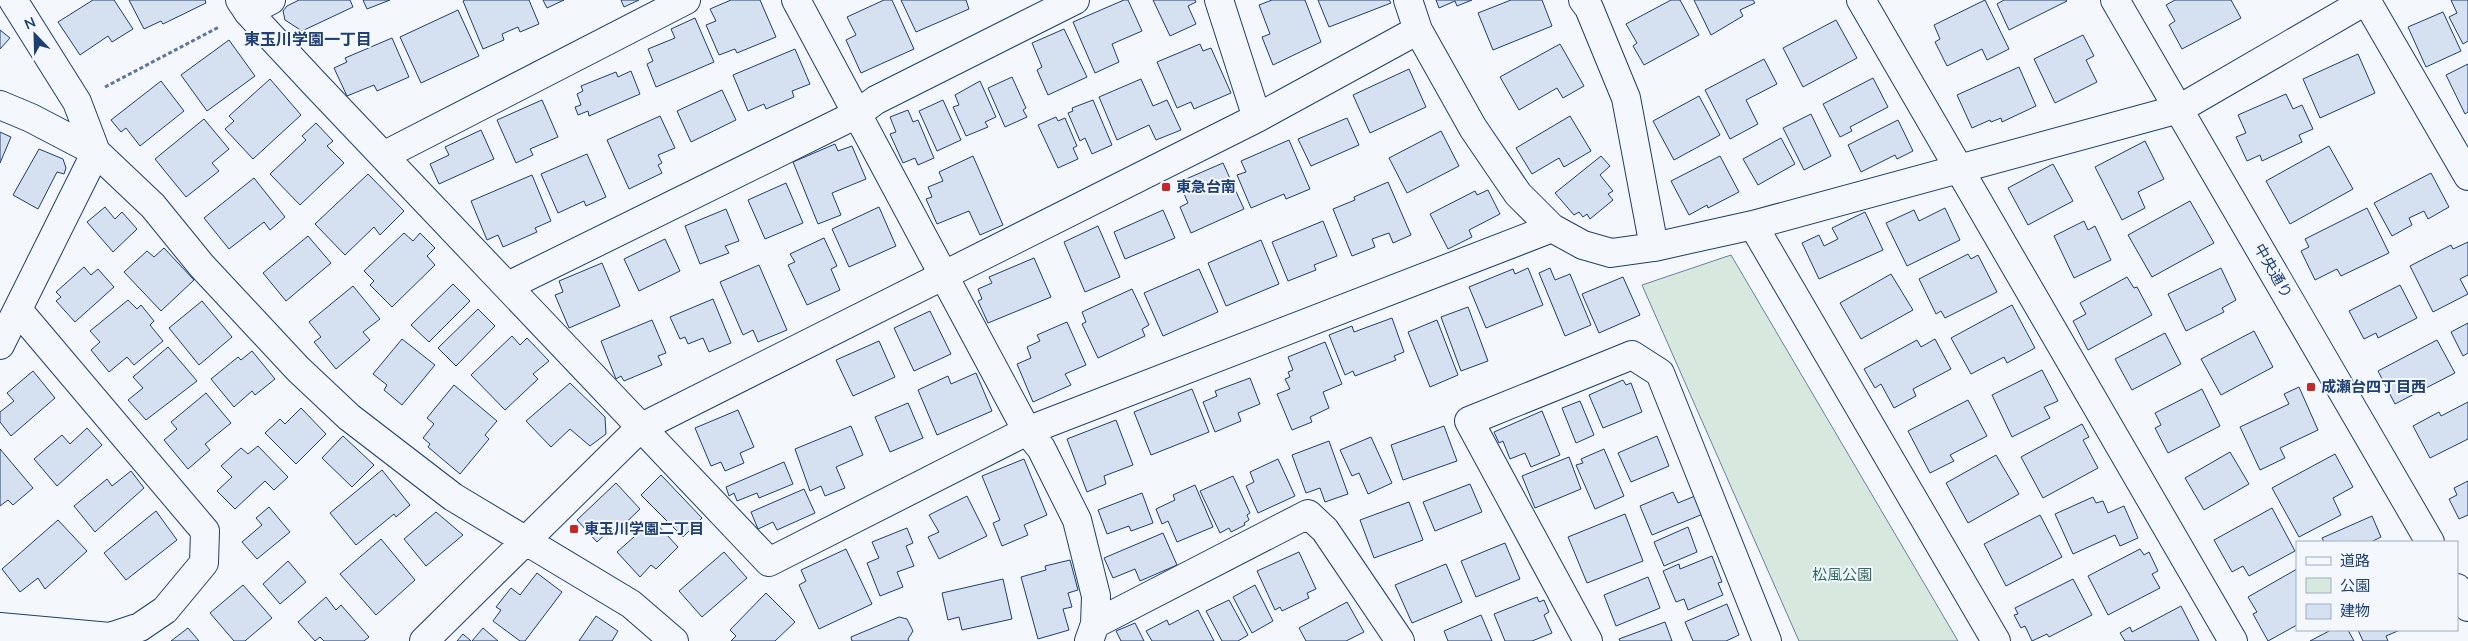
<svg xmlns="http://www.w3.org/2000/svg" width="2468" height="641" font-family="Mulish,'Noto Sans JP',sans-serif">
	<style>
		.green { fill: #d7e8df; stroke: #687fa3 }
		.building { fill: #d5e0f0; stroke: #1d3f73 }
		.lines { fill: none; stroke-linecap: round; stroke-linejoin: round }
		.street-casing { stroke: #1d3f73; stroke-width: 30 }
		.secondary-casing { stroke: #1d3f73; stroke-width: 30 }
		.path { stroke: #5e769c; stroke-width: 3; stroke-dasharray: 4 2.5; stroke-linecap: butt }
		.street { stroke: #f4f7fb; stroke-width: 28 }
		.secondary { stroke: #f4f7fb; stroke-width: 28 }
		.poi-dot { fill: #c62828; stroke: #f4f7fb; stroke-width: 2 }
		.labels { text-anchor: middle; stroke-width: 4; stroke-linejoin: round; paint-order: stroke }
		.poi-label { font-size: 15px; font-weight: bold; fill: #1d3f73; stroke: #f4f7fb; text-anchor: start }
		.street-label { font-size: 15px; fill: #1d3f73; stroke: #f4f7fb }
		.park-label { font-size: 15px; fill: #2c6c60; stroke: #f4f7fb }
		.neighbourhood-label { font-size: 16px; font-weight: bold; fill: #1d3f73; stroke: #f4f7fb }
	</style>
	<rect width="100%" height="100%" fill="#f4f7fb"/>
	<!-- green -->
	<path class="green" d="M1731 255 1958 641H1799L1642 285Z"/>
	<!-- building -->
	<path class="building" d="M93 0H114L133 29 112 42 108 36 80 55 58 22Z
		M129 0H205L206 3 163 24 161 21 144 29Z
		M299 0H350L353 7 302 31 285 20 283 11 287 6Z
		M363 0H390L367 9Z
		M465 0H529L539 24 520 32 518 27 502 34 504 40 483 49 463 1Z
		M543 0H564L547 8Z
		M621 0H639L624 7Z
		M731 0H760L776 37 737 53 735 49 719 55 706 25 716 21 710 9Z
		M884 0H892L914 49 861 73 846 40 856 35 847 17Z
		M901 0H966L969 9 916 32Z
		M1124 0H1128L1142 31 1112 44 1119 62 1095 73 1073 22Z
		M1153 0H1195L1196 2 1188 6 1196 24 1170 36Z
		M1272 0H1305L1321 42 1273 65 1262 37 1270 34 1259 5Z
		M1318 0H1389L1391 3 1329 27Z
		M1436 0H1472L1457 6 1455 1 1439 8Z
		M1511 0H1542L1552 26 1493 50 1478 13Z
		M1671 0H1680L1699 35 1644 65 1633 46 1637 43 1626 24Z
		M1694 0H1753L1755 3 1740 10 1743 16 1711 35Z
		M1985 0 2009 49 1987 60 1982 49 1947 66 1935 42 1940 39 1934 25Z
		M2004 0H2066L2067 1 2009 30 1997 4Z
		M2175 0H2231L2241 18 2182 49 2169 25 2175 21 2166 5Z
		M2451 0H2468V41L2463 44 2449 17 2457 13Z
		M458 10 479 56 421 83 400 37Z
		M2443 12 2461 51 2426 67 2408 27Z
		M695 18 714 62 656 87 647 64 653 61 648 49 675 38 671 29Z
		M1836 20 1857 58 1803 87 1783 48Z
		M1064 29 1087 77 1048 95 1037 70 1042 67 1032 43Z
		M0 30 10 38 0 49Z
		M2083 35 2094 56 2086 60 2097 82 2055 103 2034 59Z
		M392 38 409 77 377 91 374 85 347 96 334 68 347 62 345 58Z
		M229 40 255 76 207 111 181 75Z
		M1200 44 1203 51 1211 48 1231 93 1194 109 1191 102 1177 108 1157 62Z
		M1560 44 1584 86 1563 98 1557 88 1519 110 1500 77Z
		M795 49 810 84 792 91 794 97 766 109 764 104 748 111 733 75Z
		M2358 54 2375 93 2320 118 2303 79Z
		M1764 59 1777 84 1746 100 1758 124 1730 139 1705 90Z
		M2468 64V112L2465 114 2446 75Z
		M2019 67 2036 106 2002 122 2001 118 1991 122 1990 120 1972 128 1957 95Z
		M1409 69 1426 107 1370 133 1353 95Z
		M631 71 640 94 589 116 588 111 578 115 575 107 581 105 577 94 583 91 581 86 616 72 618 77Z
		M1012 77 1026 108 1023 110 1027 117 1005 127 988 88Z
		M1873 78 1888 107 1850 127 1852 131 1840 137 1823 104Z
		M270 79 301 115 253 159 225 129 234 121 229 116Z
		M1141 79 1153 106 1167 100 1181 130 1156 140 1149 125 1117 140 1099 97Z
		M161 81 184 111 140 146 126 128 121 132 111 120Z
		M980 81 996 117 985 122 988 127 966 136 953 107 959 105 955 95Z
		M722 90 736 120 691 142 677 111Z
		M2286 94 2293 109 2302 105 2313 129 2299 135 2302 142 2262 161 2260 155 2247 161 2236 137 2246 133 2238 115Z
		M1699 96 1720 135 1674 160 1653 121Z
		M542 100 558 137 530 149 533 155 516 163 497 120Z
		M943 100 961 140 937 151 919 111Z
		M1093 100 1112 145 1092 154 1085 138 1080 141 1068 113 1073 111 1072 108Z
		M908 110 913 122 918 120 934 158 918 165 915 158 903 163 890 134 896 132 890 117Z
		M1811 114 1831 156 1804 170 1783 128Z
		M660 116 675 148 658 155 662 163 658 165 662 173 629 189 607 140Z
		M1570 116 1591 151 1564 167 1559 158 1532 174 1516 148Z
		M1056 117 1058 121 1065 118 1077 146 1073 148 1078 159 1058 168 1038 125Z
		M1347 118 1359 145 1311 166 1298 139Z
		M204 119 229 149 212 163 219 171 186 197 155 159Z
		M1898 120 1913 151 1897 159 1895 155 1861 172 1848 145Z
		M316 123 333 141 327 146 344 163 300 205 270 174 306 140 302 136Z
		M481 130 494 159 439 184 430 164 449 155 445 147Z
		M1441 131 1459 166 1407 193 1389 158Z
		M0 132 11 137 0 163Z
		M1781 138 1795 164 1758 185 1743 159Z
		M1289 140 1310 189 1286 199 1284 194 1251 208 1237 175 1246 172 1241 161Z
		M2145 141 2164 179 2138 192 2145 208 2122 220 2095 167Z
		M835 144 838 151 852 146 866 179 832 193 841 215 818 224 793 162Z
		M2329 146 2353 189 2290 224 2266 181Z
		M39 149 63 159 66 168 64 174 57 172 38 209 13 195Z
		M587 154 606 197 586 206 584 201 558 213 541 174Z
		M973 156 1003 225 980 235 969 211 937 224 926 199 932 197 928 187 943 181 939 172Z
		M1601 156 1610 166 1600 175 1613 191 1608 194 1613 200 1590 219 1587 214 1583 217 1579 212 1574 215 1555 193Z
		M1720 156 1739 192 1708 208 1707 205 1689 215 1671 181Z
		M1223 163 1244 209 1191 233 1180 207 1188 203 1179 182Z
		M2053 164 2073 201 2028 225 2008 188Z
		M2431 173 2449 207 2428 219 2424 211 2409 218 2412 225 2392 236 2374 203Z
		M368 174 404 211 380 235 374 227 345 255 315 224Z
		M532 175 551 221 535 228 537 232 503 247 498 235 487 240 471 201Z
		M254 178 285 217 270 230 264 222 229 249 204 218Z
		M1388 182 1411 235 1393 243 1389 233 1372 239 1375 247 1352 256 1333 209 1355 200 1354 197Z
		M786 183 803 223 765 239 748 200Z
		M1488 190 1500 214 1469 230 1472 237 1448 249 1430 214 1475 191 1477 195Z
		M2190 201 2214 243 2152 277 2128 235Z
		M105 207 115 219 122 212 137 229 113 252 87 222Z
		M879 207 896 246 849 267 832 229Z
		M1945 208 1960 240 1907 266 1886 223 1914 210 1919 221Z
		M2367 208 2389 253 2341 276 2337 269 2315 280 2301 251 2309 247 2305 239Z
		M726 209 739 241 725 246 729 253 700 264 685 226Z
		M1163 210 1175 238 1125 259 1114 232Z
		M1865 212 1883 250 1819 279 1802 243 1819 235 1824 246 1838 239 1832 228Z
		M1323 221 1337 256 1314 265 1316 270 1288 281 1272 242Z
		M2084 221 2088 230 2095 226 2111 260 2074 278 2054 236Z
		M1098 226 1120 277 1085 292 1064 242Z
		M404 233 413 241 420 233 435 248 427 256 435 265 392 307 370 285 374 281 364 271Z
		M308 236 331 263 286 301 263 273Z
		M824 238 837 266 831 269 840 290 807 305 788 265 795 262 790 254Z
		M665 239 680 271 639 291 624 259Z
		M1261 240 1279 284 1226 306 1208 263Z
		M2468 242V275L2460 279 2468 294 2433 312 2410 266 2451 245 2453 249Z
		M164 248 194 280 161 311 124 272 147 251 154 257Z
		M1968 254 1971 259 1978 255 1997 292 1945 318 1941 311 1936 314 1919 279Z
		M1034 258 1051 297 988 323 978 301 982 299 978 289 992 283 989 277Z
		M602 263 620 306 569 328 555 295 563 292 559 281Z
		M759 265 787 330 758 342 753 330 743 335 720 282Z
		M84 267 91 275 98 269 114 287 75 322 56 301 61 297 56 292Z
		M1528 268 1543 305 1486 328 1469 287 1513 269 1515 274Z
		M1550 268 1555 280 1570 274 1591 325 1565 336 1539 273Z
		M2221 268 2236 300 2222 308 2224 312 2186 331 2168 294Z
		M1199 269 1218 312 1163 336 1144 293Z
		M1891 274 1913 310 1861 339 1840 303Z
		M1623 277 1640 315 1599 333 1582 294Z
		M2127 277 2134 288 2137 287 2152 315 2088 350 2073 321 2086 314 2080 303Z
		M453 284 470 301 429 342 411 325Z
		M2400 285 2417 318 2378 338 2376 333 2364 339 2349 311Z
		M353 286 380 319 363 332 370 340 336 369 314 342 321 337 309 322Z
		M1132 289 1149 325 1142 329 1145 336 1098 358 1082 324 1086 322 1082 312Z
		M713 299 731 343 709 352 703 338 688 344 685 337 680 339 670 317Z
		M128 300 137 309 141 305 154 321 150 325 163 341 134 365 127 357 109 372 91 350 100 342 90 331Z
		M202 301 232 337 199 365 169 328Z
		M2012 305 2035 348 2007 363 2004 357 1971 374 1951 338Z
		M1468 307 1488 361 1461 371 1441 317Z
		M478 309 495 326 456 366 438 348Z
		M930 311 951 354 914 371 894 328Z
		M1392 318 1404 352 1394 356 1396 360 1355 376 1353 371 1345 375 1329 335 1352 326 1354 332Z
		M652 320 666 353 658 356 662 365 624 381 621 376 616 379 601 341Z
		M1437 320 1458 375 1430 387 1408 332Z
		M1067 322 1086 365 1065 374 1071 385 1033 402 1017 364 1031 358 1027 347 1040 341 1037 335Z
		M2468 323V353L2463 356 2451 332Z
		M2254 331 2273 367 2221 395 2201 359Z
		M2165 333 2181 364 2132 390 2115 359Z
		M512 336 520 345 527 338 549 361 533 374 538 379 505 410 471 375Z
		M402 339 435 365 402 405 384 390 387 385 373 374Z
		M1935 339 1951 369 1913 389 1916 396 1894 408 1881 384 1875 388 1864 369 1917 340 1921 347Z
		M2437 340 2455 373 2395 404 2378 371Z
		M879 341 895 377 853 396 836 360Z
		M1325 342 1342 384 1323 392 1329 408 1310 417 1312 422 1292 430 1277 394 1290 389 1285 379 1290 377 1288 372 1293 370 1288 357Z
		M168 347 197 381 146 420 128 400 143 388 133 377Z
		M252 351 275 379 255 395 252 391 234 407 211 379 238 357 241 360Z
		M2042 370 2058 401 2044 407 2050 418 2012 437 1992 395Z
		M33 371 55 398 11 436 0 422V412L14 401 7 393Z
		M976 373 992 411 937 435 918 390 948 376 951 384Z
		M1250 378 1260 404 1238 413 1241 421 1215 432 1203 402 1217 396 1215 391Z
		M1623 380 1626 385 1631 383 1642 412 1603 428 1589 395Z
		M570 383 605 417 606 434 590 446 570 429 551 447 526 421Z
		M454 385 497 421 485 435 489 439 460 474 428 447 430 444 423 438 434 424 427 418Z
		M2299 387 2318 430 2280 448 2285 458 2260 470 2240 427 2289 404 2284 394Z
		M1192 389 1209 432 1151 455 1134 412Z
		M2202 389 2220 426 2168 453 2155 428 2161 425 2155 413Z
		M206 393 231 423 205 444 210 450 188 469 164 440 177 429 171 422Z
		M1968 400 1987 436 1950 455 1954 461 1930 473 1908 431Z
		M1580 401 1594 435 1576 443 1562 408Z
		M2468 402V439L2430 458 2413 426 2439 412 2441 416Z
		M908 403 923 438 890 452 875 417Z
		M301 408 326 434 296 464 265 433 280 419 285 424Z
		M738 410 754 447 740 453 744 463 725 471 721 462 711 466 695 428Z
		M1542 411 1560 455 1531 467 1525 453 1510 459 1503 441 1499 443 1494 432Z
		M1116 420 1133 465 1104 476 1106 484 1087 492 1067 439Z
		M2082 424 2089 437 2083 440 2098 468 2043 498 2021 457Z
		M851 426 863 455 836 467 845 488 825 496 821 486 810 491 795 449Z
		M1444 426 1457 461 1403 480 1391 445Z
		M87 428 102 445 57 486 34 459 62 435 70 444Z
		M343 436 374 465 352 487 322 458Z
		M1657 436 1669 466 1631 482 1618 453Z
		M1371 437 1392 483 1368 494 1359 473 1352 476 1340 450Z
		M1329 441 1348 494 1325 502 1320 488 1306 493 1292 455Z
		M258 446 288 477 274 490 265 481 235 509 217 491 232 477 221 466 241 448 248 454Z
		M0 449 33 488 13 505 8 500 0 506Z
		M1604 449 1624 496 1595 509 1576 465 1583 463 1581 459Z
		M2230 452 2249 484 2204 510 2185 478Z
		M2335 454 2353 487 2333 498 2341 515 2299 537 2272 488Z
		M1996 455 2019 494 1968 523 1946 483Z
		M1569 457 1581 489 1535 508 1522 476Z
		M1024 459 1047 515 1024 525 1028 535 1002 546 993 523 1000 520 982 476Z
		M1278 459 1295 496 1258 513 1246 486 1254 482 1250 472Z
		M784 462 793 484 759 498 757 493 737 501 734 493 729 496 726 487Z
		M382 470 410 505 396 517 394 514 356 545 330 513Z
		M131 471 144 488 95 532 74 506 107 479 112 486Z
		M661 475 702 518 683 537 641 495Z
		M1233 476 1250 513 1247 515 1249 520 1244 523 1245 525 1231 532 1229 528 1220 533 1200 491Z
		M2468 481V515L2459 519 2449 499 2457 495 2454 488Z
		M616 483 640 509 616 532 612 528 597 542 577 520Z
		M1470 484 1482 512 1435 531 1423 502Z
		M1195 485 1213 527 1177 542 1168 521 1162 524 1156 509 1175 500 1173 495Z
		M804 489 815 513 777 530 773 522 758 529 751 512Z
		M1673 492 1678 503 1695 496 1703 514 1652 535 1640 506Z
		M1142 493 1153 523 1131 531 1129 526 1107 534 1098 510Z
		M967 496 987 536 939 559 928 537 939 532 929 515Z
		M2093 497 2096 503 2103 501 2108 513 2124 506 2138 538 2120 546 2115 535 2073 554 2055 514Z
		M1409 502 1423 540 1374 558 1360 520Z
		M269 507 290 532 257 559 242 542 262 525 256 518Z
		M2272 508 2295 551 2249 576 2243 566 2232 572 2214 540Z
		M156 511 177 540 126 580 104 553Z
		M436 512 463 535 426 566 404 539Z
		M1625 514 1643 561 1587 583 1568 537Z
		M2040 515 2062 557 2006 586 1984 544Z
		M2372 516 2381 537 2371 542H2324L2322 538Z
		M58 520 87 551 45 589 38 578 20 592 2 569Z
		M653 520 678 547 656 569 651 565 640 577 617 552Z
		M1688 527 1697 552 1664 566 1654 542Z
		M907 528 913 543 906 546 914 566 897 572 903 587 880 596 867 563 879 558 872 542Z
		M1163 533 1177 565 1140 581 1135 569 1113 578 1104 558Z
		M381 539 415 580 376 615 340 574Z
		M1505 543 1520 579 1476 597 1461 561Z
		M846 549 872 604 819 629 799 585 806 581 801 570Z
		M2140 549 2144 555 2149 552 2158 571 2152 574 2160 588 2108 615 2088 576Z
		M724 552 747 578 702 617 679 591Z
		M1299 552 1316 589 1307 593 1309 598 1282 611 1280 607 1275 610 1257 571Z
		M1712 556 1722 582 1718 583 1723 595 1688 610 1684 599 1676 602 1663 571 1679 564 1680 569Z
		M1070 560 1078 590 1068 593 1072 607 1063 609 1069 630 1038 639 1021 577 1046 570 1045 566Z
		M288 561 306 582 280 604 263 584Z
		M1446 564 1462 602 1412 623 1395 585Z
		M2297 569V625L2268 641 2253 614 2257 612 2248 597Z
		M537 573 562 592 525 641H520L493 621 501 610 496 607 511 588 520 595Z
		M1648 577 1660 608 1616 626 1604 595Z
		M1003 579 1012 619 962 630 959 617 948 620 942 593Z
		M2073 579 2092 615 2049 637 2047 634 2032 641 2025 626 2021 628 2014 615 2018 614 2015 608Z
		M243 585 272 618 245 641H234L210 613Z
		M1255 585 1273 621 1252 633 1233 597Z
		M766 593 795 622 775 641H731L736 636 730 630Z
		M326 597 336 610 341 605 369 637 364 641H324L320 637 315 641 298 622Z
		M1537 597 1539 602 1544 600 1549 612 1544 615 1552 633 1532 641H1505L1494 614Z
		M1229 600 1248 635 1238 641H1222L1206 611Z
		M1347 602 1364 632 1346 641H1306L1299 628Z
		M1727 604 1739 635 1726 641H1693L1685 622Z
		M2181 606 2199 641H2125L2120 633 2130 627 2132 632Z
		M1198 610 1214 641H1152L1146 631 1167 620 1169 625Z
		M1481 615 1492 641H1448L1444 631Z
		M596 616 618 631 612 641H579Z
		M899 617 907 619 913 631 908 639 909 641H852L851 637Z
		M1665 622 1672 641H1620L1619 639Z
		M1135 623 1144 641H1121L1116 631Z
		M188 628 199 641H171Z
		M483 628 498 641H472Z
		M2331 630H2348L2354 641H2310Z
		M2358 630H2400L2386 636 2388 641H2363Z
		M463 634 471 641H457Z"/>
	<g class="lines">
		<defs>
			<path id="street" d="M240 0 248 12 315 84 769 562 1027 431 1552 228
				M796 0 1027 431 1041 448 1077 520 1096 596 1095 624 1089 641
				M1219 0 1257 118
				M1408 0 1418 30 1473 128 1518 194 1552 228 1583 245 1611 253 1654 247 1753 225 2179 109
				M1583 0 1589 8 1626 98 1654 247
				M1861 0 2233 641
				M2366 0 2468 176
				M248 12 271 0
				M0 105 31 118 96 152 153 206 201 265 298 369 349 417 453 497 631 604 674 641
				M385 155 686 0
				M1753 225 1996 641
				M508 286 857 114 876 100 1075 0
				M0 345 96 152 77 102 13 0
				M1095 624 1308 514 1325 530 1400 641
				M0 627 110 637 140 627 165 610 204 563 205 531 18 310
				M424 641 640 428 1257 118 1418 30
				M1588 641 1469 421 1632 355 1660 373 1767 641"/>
			<path id="secondary" d="M2115 0 2430 542
				M2179 109 2367 0
				M2457 588 2468 607"/>
		</defs>
		<!-- street casing -->
		<use href="#street" class="street-casing"/>
		<!-- secondary casing -->
		<use href="#secondary" class="secondary-casing"/>
		<!-- path -->
		<path class="path" d="M105 87 219 27"/>
		<!-- street -->
		<use href="#street" class="street"/>
		<!-- secondary -->
		<use href="#secondary" class="secondary"/>
	</g>
	<!-- markers -->
	<g class="poi-dot">
		<rect x="1161" y="182" width="10" height="10" rx="2.5"/>
		<rect x="2306" y="382" width="10" height="10" rx="2.5"/>
		<rect x="569" y="524" width="10" height="10" rx="2.5"/>
	</g>
	<g class="labels">
		<!-- poi labels -->
		<g class="poi-label">
			<text x="1176" y="192">東急台南</text>
			<text x="2321" y="392">成瀬台四丁目西</text>
			<text x="584" y="534">東玉川学園二丁目</text>
		</g>
		<!-- street labels -->
		<g class="street-label">
			<text transform="translate(2273 271) rotate(60)" y="5">中央通り</text>
		</g>
		<!-- park labels -->
		<g class="park-label">
			<text x="1842" y="580">松風公園</text>
		</g>
		<!-- neighbourhood labels -->
		<g class="neighbourhood-label">
			<text x="308" y="45">東玉川学園一丁目</text>
		</g>
	</g>
	<!-- legend -->
	<rect x="2296" y="541" width="162" height="90" fill="#f4f7fb" stroke="#9eadc5"/>
	<rect x="2306" y="557" width="25" height="8" fill="#f4f7fb" stroke="#9eadc5"/>
	<text x="2340" y="566" font-size="15" fill="#1d3f73">道路</text>
	<rect x="2306" y="578" width="25" height="15" fill="#d7e8df" stroke="#9eadc5"/>
	<text x="2340" y="591" font-size="15" fill="#1d3f73">公園</text>
	<rect x="2306" y="604" width="25" height="15" fill="#d5e0f0" stroke="#9eadc5"/>
	<text x="2340" y="616" font-size="15" fill="#1d3f73">建物</text>
	<!-- north arrow -->
	<g transform="translate(35 35) rotate(337)" stroke="#f4f7fb" stroke-width="4" paint-order="stroke">
	<path d="M0-4L9 19L0 12L-9 19Z" fill="#1d3f73"/>
	<text y="-8" font-size="14" font-weight="bold" text-anchor="middle" fill="#1d3f73">N</text>
	</g>
</svg>
